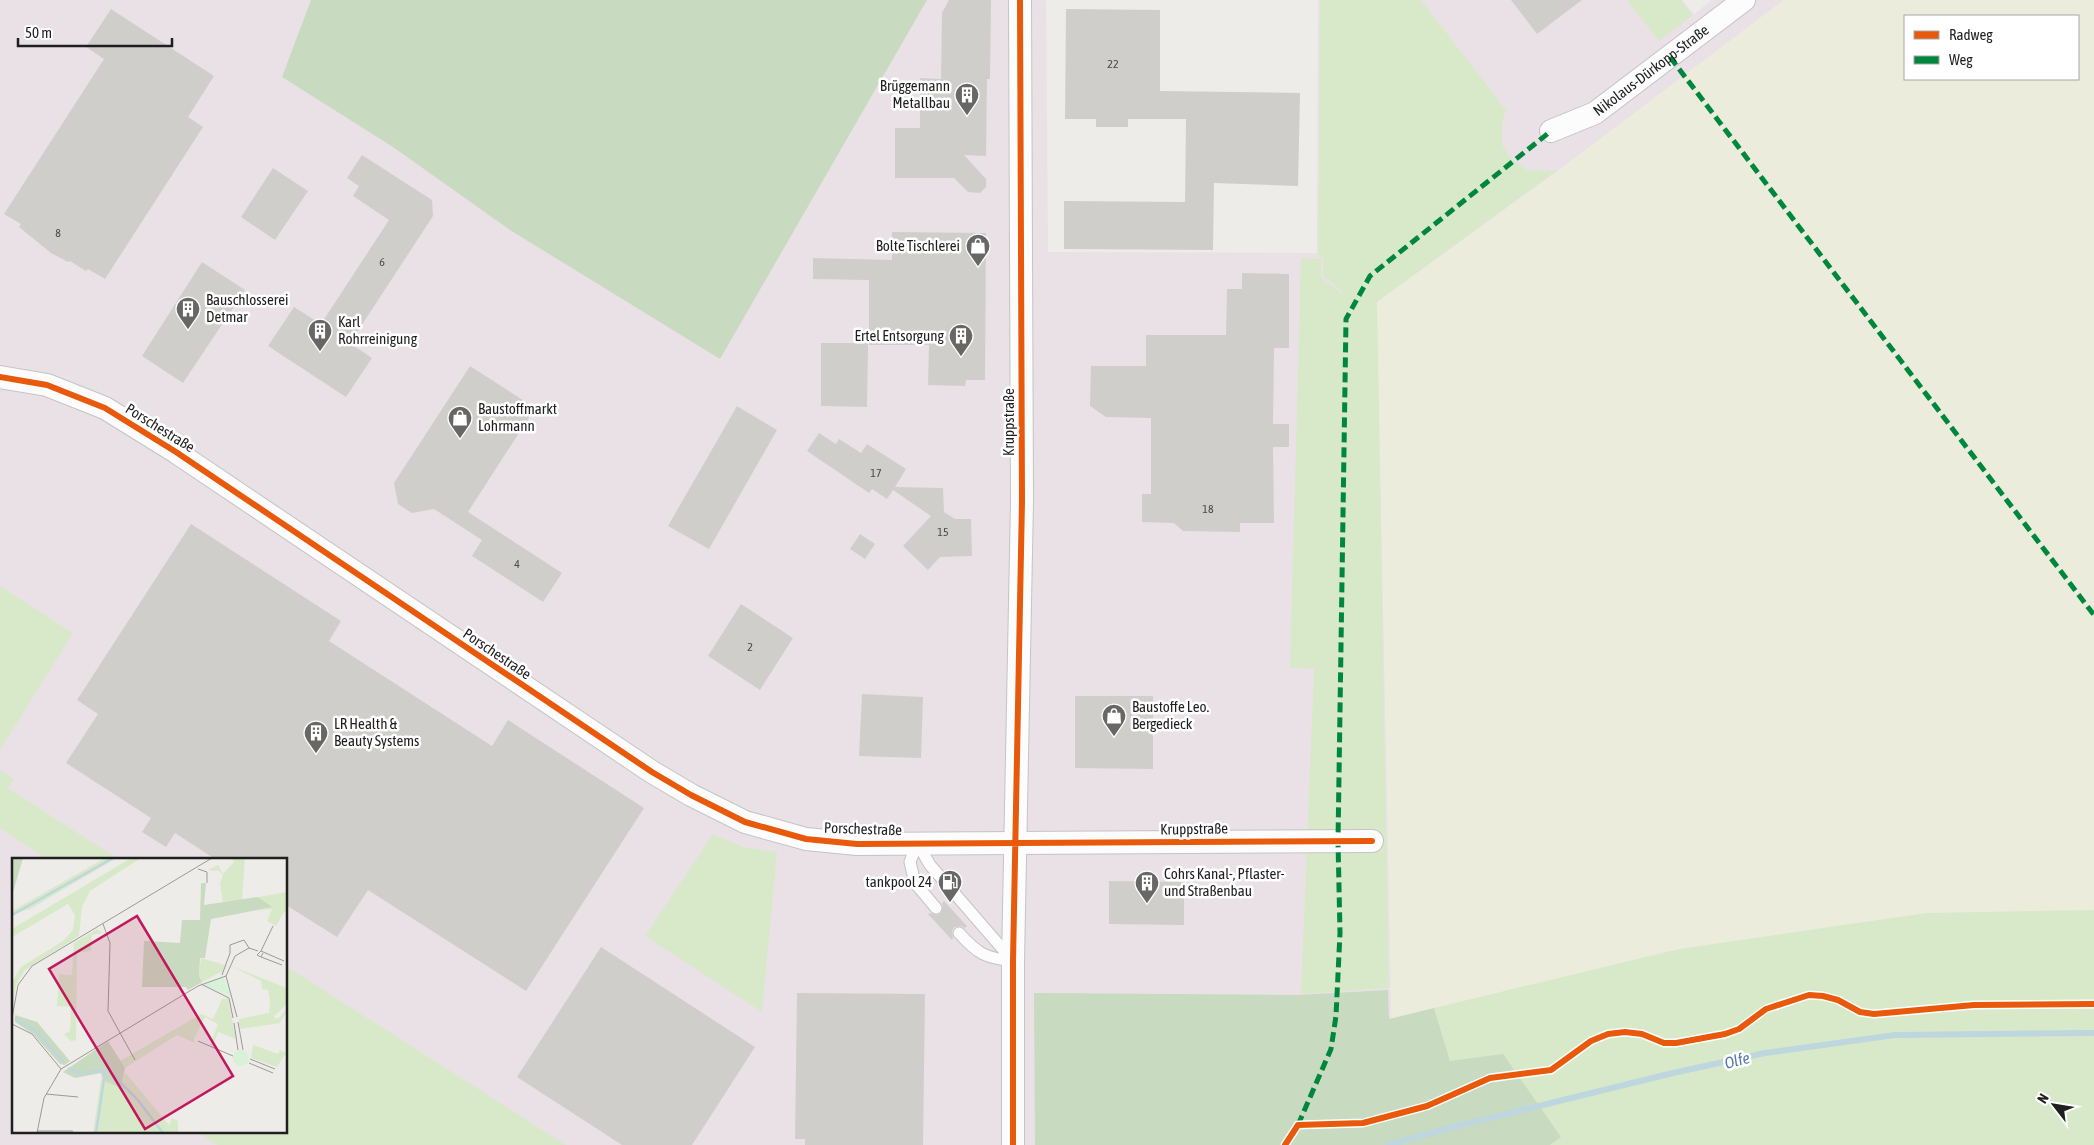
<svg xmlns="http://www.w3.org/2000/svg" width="2094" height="1145" font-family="'Asap Condensed',sans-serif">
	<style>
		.industrial { fill: #eae1e6; fill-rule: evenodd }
		.farmland { fill: #ebecdc; fill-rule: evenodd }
		.grass { fill: #d8e9c9 }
		.forest { fill: #c8dabf }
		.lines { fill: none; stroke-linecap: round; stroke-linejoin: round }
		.stream { stroke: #bed6de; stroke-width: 6 }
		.building { fill: #d0cecb }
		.service-casing { stroke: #c4c4c2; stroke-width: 13 }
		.minor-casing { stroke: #c4c4c2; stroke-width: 24 }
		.service { stroke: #fcfcfc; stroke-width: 11 }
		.minor { stroke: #fcfcfc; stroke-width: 22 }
		.quiet { stroke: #00873e; stroke-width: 5; stroke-dasharray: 10 5; stroke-linecap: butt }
		.cycleway-casing { stroke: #fff; stroke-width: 9 }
		.cycleway { stroke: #e8590c; stroke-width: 6 }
		.labels { text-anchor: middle; stroke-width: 5; stroke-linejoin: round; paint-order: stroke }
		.number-label { font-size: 12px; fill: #4b4b4a }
		.street-label { font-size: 15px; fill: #1f1f1f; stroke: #fff }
		.poi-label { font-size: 15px; fill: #1f1f1f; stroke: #fff; text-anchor: start }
		.water-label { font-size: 16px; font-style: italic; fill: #5278a8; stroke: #fff }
		.inset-river { fill: none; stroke: #bed6de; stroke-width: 2.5 }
		.inset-road { fill: none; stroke: #9b9a98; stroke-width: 1 }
		.view { fill: #c2185b; fill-opacity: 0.15; stroke: #c2185b; stroke-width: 2.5 }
		.inset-edge { fill: none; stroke: #1f1f1f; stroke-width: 2.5 }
	</style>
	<rect width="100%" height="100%" fill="#edece8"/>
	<!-- industrial -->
	<path class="industrial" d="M0 0H1046L1048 252 1317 253 1318 0H1682L1694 14 1712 0H1784L1555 173 1377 302 1394 1145H0ZM14 859H286V1131H14Z"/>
	<!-- farmland -->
	<path class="farmland" d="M1784 0H2094V910L1926 913 1679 949 1392 1018 1377 302 1555 173ZM1905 16H2078V79H1905Z"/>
	<!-- grass -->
	<path class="grass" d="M1320 0H1421L1506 110 1502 124V144L1510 158 1527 170 1556 171 1377 302 1389 988 1301 994 1314 669 1290 668 1301 258 1321 259V277L1341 293 1343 292 1323 276V258L1318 257Z
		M1627 0H1681L1693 15 1659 41Z
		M0 586 73 633 0 750Z
		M0 770 14 779 8 788 118 859H46L0 828Z
		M713 834 744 847 777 852 762 1012 645 936Z
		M2094 910V1145H1550L1561 1136 1450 1061 1434 1008 1679 949 1926 913Z
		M286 966 566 1145H217L196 1131H286Z"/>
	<!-- forest -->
	<path class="forest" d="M311 0H927L720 359 510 230 393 147 282 77Z
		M1388 990 1389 1019 1434 1008 1450 1061 1503 1054 1561 1137 1550 1145H1035L1034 993 1298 995Z"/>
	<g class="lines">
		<!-- stream -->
		<path class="stream" d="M1388 1145 1457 1126 1673 1073 1765 1053 1895 1035 2094 1033"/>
	</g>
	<!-- building -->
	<path class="building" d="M949 0H991L990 79H987L986 156 964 155 986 179V187L980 193 968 192 954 178H895V128H920V78L941 79 942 13Z
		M1511 0H1582L1537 34Z
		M111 9 214 76 188 117 203 127 105 279 88 269 86 271 70 261 68 262 51 253 19 227 21 224 4 214 104 59 86 47Z
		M1066 9 1160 10V91L1300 93 1298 186 1214 183 1213 250 1064 249V201L1185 202 1186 119H1128V127H1096V119H1065Z
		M362 155 432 200 433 216 350 343 372 358 346 397 268 346 294 307 321 324 389 220 353 196 359 186 347 178Z
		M273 168 308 191 275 240 241 217Z
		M892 232 986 233 985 380H966L965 386 928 385 929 345H869V280L813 279V258L892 260Z
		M202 262 245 290 183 383 142 356Z
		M1242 273 1289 274V348H1274L1273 424H1289V447H1273L1274 523H1240V532L1183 531 1174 523 1142 522V494H1151V418L1106 417 1090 406 1091 366H1146V335H1226L1227 289H1242Z
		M821 343H868L867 407 821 406Z
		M470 366 535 408 468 512 562 573 543 602 472 556 482 540 434 509 412 513 398 504 394 483Z
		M737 406 777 430 709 549 668 526Z
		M819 433 836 444 839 439 861 453 867 444 906 469 895 487 943 488 944 512 955 519H971L972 556 940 557 928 570 903 546 931 516 893 490 887 499 872 489 869 493 807 451Z
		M191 524 341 621 329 641 492 746 508 720 644 808 526 991 368 890 337 937 286 905V859H215L175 833 166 847 142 832 151 818 66 763 98 714 77 700Z
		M860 534 875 544 865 559 850 549Z
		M741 604 793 638 760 690 708 656Z
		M862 694 923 697 921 758 859 756Z
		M1075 696H1153V769L1075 768Z
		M1109 881 1184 882V925L1109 924Z
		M944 901 967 926 965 928 961 926 954 927 952 931 953 938 952 940 928 914 930 913 937 915 941 913 943 907 942 903Z
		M601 947 755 1047 692 1145H622L517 1077Z
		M797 993 925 994 923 1145H805V1139H795Z"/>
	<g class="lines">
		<defs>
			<path id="service" d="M936 908 915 883 910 862 917 843 930 865 1013 961C985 958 978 954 959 933"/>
			<g id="minor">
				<path id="s1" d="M1551 131 1595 113 1744 0"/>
				<path d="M0 377 47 385 105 408 176 452 652 772 691 795 745 822 806 839 857 844 1372 841"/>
				<path d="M1013 1145V961L1022 501 1020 0"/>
			</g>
		</defs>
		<!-- service casing -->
		<use href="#service" class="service-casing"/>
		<!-- minor casing -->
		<use href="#minor" class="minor-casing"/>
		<!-- service -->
		<use href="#service" class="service"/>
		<!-- minor -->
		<use href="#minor" class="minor"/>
		<!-- quiet -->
		<path class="quiet" d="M1670 57 2094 615
			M1298 1125 1331 1049 1336 1016 1340 933 1338 841 1346 319 1370 276 1551 131"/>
		<defs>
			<path id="cycleway" d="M0 377 47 385 105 408 176 452 652 772 691 795 745 822 806 839 857 844 1372 841
				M1013 1145V961L1022 501 1020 0
				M1285 1145 1298 1125 1363 1123 1427 1106 1490 1078 1551 1070 1591 1041 1608 1034 1625 1032 1642 1034 1664 1043H1676L1725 1034 1739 1029 1766 1009 1809 995 1823 996 1838 1000 1860 1012 1874 1014 1974 1005 2094 1004"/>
		</defs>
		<!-- cycleway casing -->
		<use href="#cycleway" class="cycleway-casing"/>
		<!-- cycleway -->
		<use href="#cycleway" class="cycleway"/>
	</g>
	<!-- icons -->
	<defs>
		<symbol id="building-pin" viewBox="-11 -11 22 30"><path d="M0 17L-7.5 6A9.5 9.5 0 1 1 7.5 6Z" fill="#676765" stroke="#fff"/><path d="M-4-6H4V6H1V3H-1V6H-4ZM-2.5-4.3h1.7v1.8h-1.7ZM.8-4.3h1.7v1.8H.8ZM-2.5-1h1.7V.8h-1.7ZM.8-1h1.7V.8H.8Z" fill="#fff"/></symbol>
		<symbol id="shop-pin" viewBox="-11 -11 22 30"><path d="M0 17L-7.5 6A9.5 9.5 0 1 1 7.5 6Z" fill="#676765" stroke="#fff"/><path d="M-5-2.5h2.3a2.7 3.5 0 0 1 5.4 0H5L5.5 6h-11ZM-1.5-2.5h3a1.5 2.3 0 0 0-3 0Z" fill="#fff"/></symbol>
		<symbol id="fuel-pin" viewBox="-11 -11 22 30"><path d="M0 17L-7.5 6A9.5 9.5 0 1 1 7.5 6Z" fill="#676765" stroke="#fff"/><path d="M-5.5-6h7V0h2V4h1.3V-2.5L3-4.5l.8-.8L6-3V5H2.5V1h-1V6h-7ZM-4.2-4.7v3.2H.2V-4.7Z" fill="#fff"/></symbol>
	</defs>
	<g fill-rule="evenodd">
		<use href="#building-pin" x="953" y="81" width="28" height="38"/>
		<use href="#shop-pin" x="964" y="232" width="28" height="38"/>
		<use href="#building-pin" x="174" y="295" width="28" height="38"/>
		<use href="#building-pin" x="306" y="317" width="28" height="38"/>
		<use href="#building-pin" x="947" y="322" width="28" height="38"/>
		<use href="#shop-pin" x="446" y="404" width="28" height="38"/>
		<use href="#shop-pin" x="1100" y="702" width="28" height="38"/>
		<use href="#building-pin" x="302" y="719" width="28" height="38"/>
		<use href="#fuel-pin" x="936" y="868" width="28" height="38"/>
		<use href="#building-pin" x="1133" y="869" width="28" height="38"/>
	</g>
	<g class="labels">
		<!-- number labels -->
		<g class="number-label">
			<text x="1113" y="68">22</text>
			<text x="58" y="237">8</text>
			<text x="382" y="266">6</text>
			<text x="876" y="477">17</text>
			<text x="1208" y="513">18</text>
			<text x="943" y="536">15</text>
			<text x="517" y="568">4</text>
			<text x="750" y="651">2</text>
		</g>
		<!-- street labels -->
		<g class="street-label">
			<text dy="5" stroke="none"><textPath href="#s1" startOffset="118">Nikolaus-Dürkopp-Straße</textPath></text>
			<text transform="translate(1009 422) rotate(-90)" y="5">Kruppstraße</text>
			<text transform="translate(160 428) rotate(32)" y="5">Porschestraße</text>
			<text transform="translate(497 654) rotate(34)" y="5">Porschestraße</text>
			<text transform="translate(863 829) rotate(2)" y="5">Porschestraße</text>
			<text transform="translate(1194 829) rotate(-1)" y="5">Kruppstraße</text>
		</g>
		<!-- poi labels -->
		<g class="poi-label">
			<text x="950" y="91" text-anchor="end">Brüggemann<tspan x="950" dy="17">Metallbau</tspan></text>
			<text x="960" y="251" text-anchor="end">Bolte Tischlerei</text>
			<text x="206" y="305">Bauschlosserei<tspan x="206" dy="17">Detmar</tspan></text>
			<text x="338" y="327">Karl<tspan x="338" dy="17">Rohrreinigung</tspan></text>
			<text x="944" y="341" text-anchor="end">Ertel Entsorgung</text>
			<text x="478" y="414">Baustoffmarkt<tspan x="478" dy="17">Lohrmann</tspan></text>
			<text x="1132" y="712">Baustoffe Leo.<tspan x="1132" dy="17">Bergedieck</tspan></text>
			<text x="334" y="729">LR Health &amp;<tspan x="334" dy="17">Beauty Systems</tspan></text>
			<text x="1164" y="879">Cohrs Kanal-, Pflaster-<tspan x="1164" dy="17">und Straßenbau</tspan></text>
			<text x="932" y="887" text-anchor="end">tankpool 24</text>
		</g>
		<!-- water labels -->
		<g class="water-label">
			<text transform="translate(1737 1060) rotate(-14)" y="6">Olfe</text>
		</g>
	</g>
	<!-- overview -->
	<g transform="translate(12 858)">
		<rect width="275" height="275" fill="#edece8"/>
		<path d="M93 0H105L18 51 0 56V53ZM119 0H129L78 33 70 49 67 78 13 112 4 127 0 151V124L9 109 51 83 61 72 63 57 56 46 0 79V71ZM220 0H233L230 42 211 44 208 26 211 17 207 13 196 12 206 7 211 16 222 4ZM275 34V55L272 54 264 68 255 63 260 51 242 53 259 49 246 39ZM85 71 91 75 80 77 79 93 65 95 64 182 59 183 52 176 58 173 59 149 45 148 47 116 60 117 62 85ZM189 100 213 107 211 113 190 124 187 118ZM219 108 275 130V146L262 158 264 161 268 159 272 154 275 152 268 165 228 171 227 161 257 155 258 143 256 132 250 131 249 123ZM216 140 224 181 206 174 201 188 198 187 206 166 193 159 182 181 183 185 165 177 113 210 108 203 189 156 201 161 210 141ZM241 187 266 196 268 192 274 195 265 209 268 210 239 200ZM113 214 157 267 160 260 166 263V275H81L90 215 92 223 109 230Z" fill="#d8e9c9"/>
		<path d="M0 0H11L0 38ZM189 25H194L192 47 246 39 260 49 199 61 193 100H188L187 118 190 124 176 132 174 129H130L132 83 168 85 170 62H188ZM3 157 25 164 58 203 53 207 48 206 21 176 3 164ZM96 183 113 210 109 230 92 223 89 215 63 220 51 214Z" fill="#c8dabf"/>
		<path d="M211 118 219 136 218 138 194 129 192 126ZM221 200a8 8 0 1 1 16 0a8 8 0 1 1-16 0Z" fill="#d8f2d9"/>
		<path class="inset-river" d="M0 57 101 0M3 161 23 172 52 205M56 210 66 215 97 213 125 241 151 275M84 275 93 214"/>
		<path class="inset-road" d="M186 11 195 14V25M91 66 98 85 96 153 123 202M249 93 261 68M251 95 249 99 245 97 249 93 272 103M249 99 270 107M210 117 218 95V87L232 82 237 90 246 93M214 118 225 159M214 118 223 98 237 90M189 126 217 140 221 160M0 160 6 127 20 108 200 0M226 164 231 192M222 165 226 192M0 166 20 176 49 211M186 183 221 198M238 201 263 211M237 205 261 215M34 236 66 239M25 273H61M25 275 32 240 49 211 186 128 214 118"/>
		<path class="view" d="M125 58 221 218 133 271 37 111Z"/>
		<rect width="275" height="275" class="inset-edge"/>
	</g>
	<!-- legend -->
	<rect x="1904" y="15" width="175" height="65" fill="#ffffff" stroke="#a5a5a5"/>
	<rect x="1914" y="31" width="25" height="8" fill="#e8590c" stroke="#a5a5a5"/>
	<text x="1949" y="40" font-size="15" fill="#1f1f1f">Radweg</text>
	<rect x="1914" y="56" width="25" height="8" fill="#00873e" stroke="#a5a5a5"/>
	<text x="1949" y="65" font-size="15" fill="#1f1f1f">Weg</text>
	<!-- north arrow -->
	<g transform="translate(2054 1105) rotate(301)" stroke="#ffffff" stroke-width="4" paint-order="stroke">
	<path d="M0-4L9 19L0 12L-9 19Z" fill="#1f1f1f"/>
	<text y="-8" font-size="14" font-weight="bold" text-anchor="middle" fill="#1f1f1f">N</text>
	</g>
	<!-- scale -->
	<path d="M18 38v8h154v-8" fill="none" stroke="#1f1f1f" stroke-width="2.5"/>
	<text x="25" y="38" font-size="15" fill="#1f1f1f" stroke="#ffffff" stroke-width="4" paint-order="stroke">50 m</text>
</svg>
